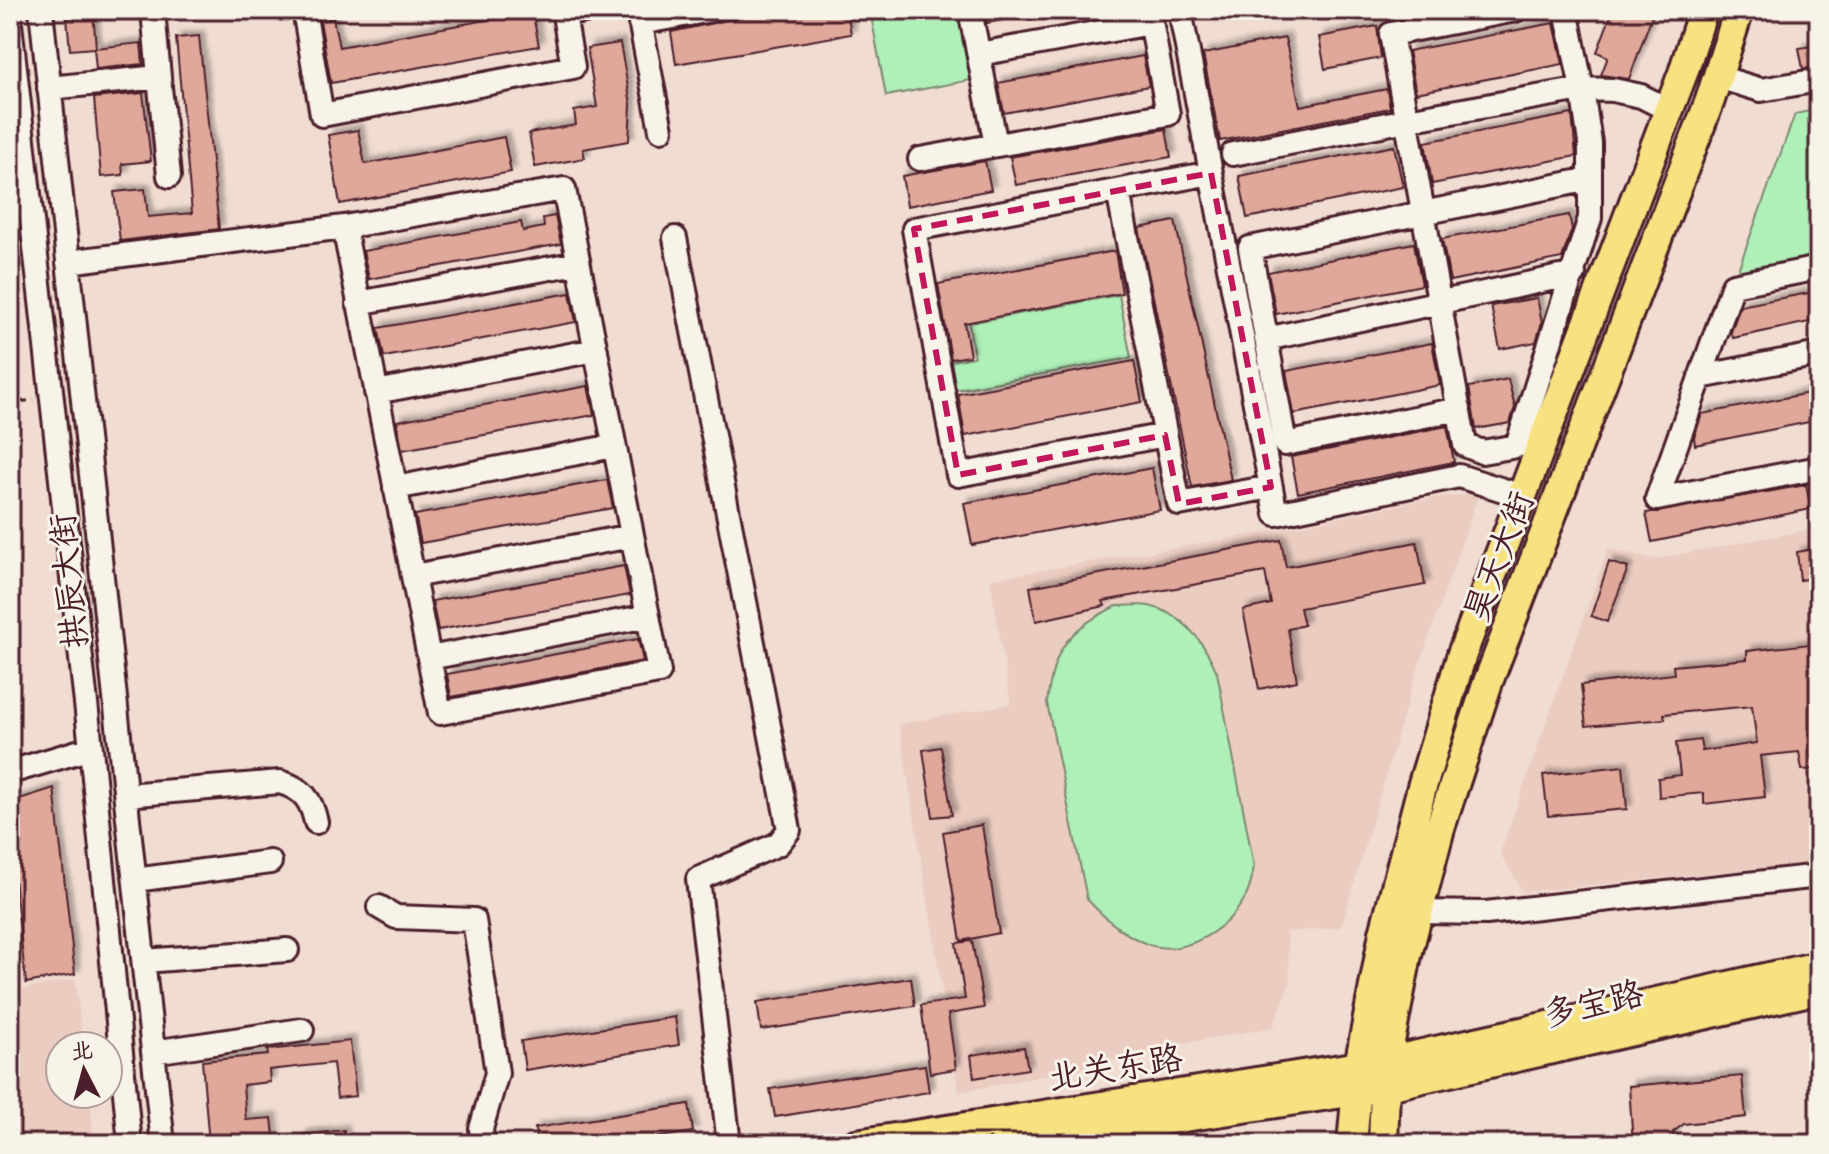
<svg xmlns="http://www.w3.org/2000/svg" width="1829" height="1154" font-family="'Indie Flower','LXGW WenKai TC',sans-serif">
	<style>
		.built { fill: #ebccc0 }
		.green { fill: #aff0b8; stroke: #7c8872; stroke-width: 2 }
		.building { fill: #e0a89a; stroke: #4a1f2b; stroke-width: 2; filter: url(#shadow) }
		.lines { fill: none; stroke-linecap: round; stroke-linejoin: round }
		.minor-casing { stroke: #4a1f2b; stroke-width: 28 }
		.major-casing { stroke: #4a1f2b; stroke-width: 34 }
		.path { stroke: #4a1f2b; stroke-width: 3; stroke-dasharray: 6 6; stroke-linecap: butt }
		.minor { stroke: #f7f3e8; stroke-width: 22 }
		.major { stroke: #f7e281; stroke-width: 28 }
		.marked { fill: none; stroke: #c2185b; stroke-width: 6; stroke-dasharray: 16 10; stroke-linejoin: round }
		.labels { text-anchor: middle; stroke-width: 6; stroke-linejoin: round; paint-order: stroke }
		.street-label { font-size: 34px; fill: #4a1f2b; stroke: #f7f3e8 }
	</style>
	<defs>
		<filter id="shadow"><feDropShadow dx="5" dy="-5" stdDeviation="2" flood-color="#0004"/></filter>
	</defs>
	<rect width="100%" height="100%" fill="#f0dcd1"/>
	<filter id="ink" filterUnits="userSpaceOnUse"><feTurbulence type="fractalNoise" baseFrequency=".0125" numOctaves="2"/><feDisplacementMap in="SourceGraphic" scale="16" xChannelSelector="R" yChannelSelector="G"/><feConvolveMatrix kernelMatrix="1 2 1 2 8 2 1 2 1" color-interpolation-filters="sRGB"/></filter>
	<g filter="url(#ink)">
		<!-- built -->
		<path class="built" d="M1479 493 1413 683 1341 927 1287 932 1290 983 1273 1027 1168 1046 1094 1066 959 1092 899 724 1011 704 990 579 1280 530 1432 498Z
			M1819 528V862L1523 892 1500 853 1608 549 1655 559Z
			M10 881 23 989 75 979 83 1046H60V1094H89L95 1144H10Z"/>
		<!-- green -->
		<path class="green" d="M870 10H957L971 80 886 96Z
			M1819 109V262L1735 278 1795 114Z
			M1119 295 1131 358 949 391 943 363 974 357 969 323Z
			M1116 606C1127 606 1139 604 1149 606 1183 613 1204 642 1217 672L1254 866C1252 876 1251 887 1246 896 1228 929 1185 958 1147 944 1122 934 1104 918 1087 899L1047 703C1054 647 1067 631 1116 606Z"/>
		<!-- building -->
		<path class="building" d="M79 10H93L96 48 141 43 143 64 96 69 94 48 70 50 67 18 80 17Z
			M507 10H532L539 46 331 83 320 21 333 18 339 47 508 16Z
			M775 10H847L851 34 676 64 671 32Z
			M984 10H1018L1019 17 987 23Z
			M1613 10H1654L1629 79 1601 75 1608 57 1597 52Z
			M1554 23 1563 64 1416 93 1408 51Z
			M1377 26 1381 58 1325 69 1319 37Z
			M199 36 219 229 120 241 114 192 145 189 148 217 192 213 176 38Z
			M1285 38 1300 106 1387 89 1390 108 1220 141 1203 54Z
			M620 43 631 104 629 141 583 149 585 158 535 167 529 133 576 125 574 111 597 107 587 48Z
			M1819 45V66L1803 69 1799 48Z
			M1143 56 1149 86 1004 113 998 83Z
			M143 93 151 161 122 164 123 175 101 177 94 98Z
			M1572 114 1576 156 1432 184 1425 142Z
			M1166 129 1171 157 1016 185 1010 157Z
			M358 130 365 164 504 137 511 172 340 204 328 135Z
			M1394 146 1403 187 1247 218 1239 176Z
			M985 161 991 190 907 206 902 176Z
			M1569 215 1572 229 1562 258 1450 281 1442 239Z
			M555 216 561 244 369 279 363 251 521 222 523 231 544 227 543 218Z
			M1175 221 1231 480 1192 487 1139 228Z
			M1414 243 1422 285 1276 314 1268 272Z
			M1115 251 1122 293 964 323 970 356 951 359 938 284Z
			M1819 291V320L1733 338 1731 332 1740 306Z
			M570 293 576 322 384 357 378 328Z
			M1537 298 1542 322 1536 342 1500 349 1491 306Z
			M1432 343 1440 385 1294 414 1286 371Z
			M1134 361 1142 402 965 436 958 394Z
			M1508 379 1515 407 1510 423 1476 429 1469 387Z
			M588 386 594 415 402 450 397 421Z
			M1819 391V420L1695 445 1694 438 1702 414Z
			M1447 426 1454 462 1298 493 1291 457Z
			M1152 468 1160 510 972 545 964 503Z
			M607 480 613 508 421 543 415 515Z
			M1806 485 1811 509 1652 542 1646 513Z
			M1281 540 1286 567 1417 542 1425 585 1300 608 1304 625 1288 629 1297 681 1259 689 1243 610 1271 604 1265 572 1103 601 1105 606 1036 621 1030 587Z
			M1819 548V577L1800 580 1797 552Z
			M1609 562 1628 568 1607 622 1591 616Z
			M624 566 630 595 438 630 432 601Z
			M638 639 643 661 451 697 447 674Z
			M1819 643V769L1802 770 1799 752 1760 756 1765 797 1704 804V793L1659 797 1658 778 1680 775 1676 743 1700 740 1702 751 1757 743 1752 706 1664 714 1665 719 1586 726 1581 685 1674 674 1673 666 1747 659V651Z
			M941 747 952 815 933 817 923 750Z
			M1623 766 1627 809 1548 816 1543 775Z
			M54 788 75 974 26 983 10 843V802Z
			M982 825 999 933 961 941 943 832Z
			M972 941 984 1008 948 1014 956 1069 930 1073 921 1005 965 999 956 943Z
			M911 978 915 1006 761 1030 757 1002Z
			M675 1017 679 1045 525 1070 521 1041Z
			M350 1041 356 1096 337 1098 333 1063 269 1070 270 1082 243 1085 246 1120 272 1118 275 1144H209L202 1061 268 1055 267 1050Z
			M1024 1047 1028 1069 974 1078 971 1055Z
			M925 1065 929 1092 775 1117 770 1089Z
			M1742 1076 1746 1117 1684 1124 1673 1132 1674 1144H1633L1629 1086Z
			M689 1104 693 1132 615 1144H537L535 1128Z
			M344 1130 345 1144H302V1135Z"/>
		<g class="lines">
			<defs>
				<path id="minor" d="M41 10 163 1144
					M304 10 322 115 573 67 564 15 589 10
					M638 10 661 130
					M970 10 996 145
					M1180 10 1276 514 1459 476 1522 496
					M1516 10 1391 34 1465 445 1482 452 1517 446 1590 218V143L1582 89 1566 10
					M640 23 711 10
					M10 24 91 748 130 1144
					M979 54 1151 23
					M159 77 169 176
					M1718 77 1761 90 1819 80
					M49 88 159 77 153 10
					M1233 154 1407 120 1582 89 1613 90 1641 96 1669 110
					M920 159 1168 114 1149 10
					M1118 191 1179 504 1271 487
					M675 238 789 830 778 844 698 879 729 1144
					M68 262 344 227 564 189 659 672 440 713 344 227
					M1819 268 1733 285 1657 499 1819 468
					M358 303 578 263
					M1266 339 1574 274
					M1700 377 1819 354
					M376 392 596 350
					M1459 409 1285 444 1250 248 1590 179
					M1165 435 958 475 914 229 1211 173
					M395 488 614 446
					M413 576 632 536
					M429 658 648 616
					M10 772 91 748
					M126 795 280 782C303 789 311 799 316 822
					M135 880 270 862
					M379 907 396 917 474 920 497 1073 481 1129 483 1144
					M1418 912 1486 913 1819 876
					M144 961 287 950
					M153 1052 302 1030"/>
				<path id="major" d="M856 1144 1386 1062 1819 966
					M1004 1144 1383 1087 1819 989
					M1352 1144 1359 1066 1384 933 1422 787 1462 654 1683 73 1703 10
					M1383 1144 1386 1062 1407 955 1440 828 1488 682 1710 100 1739 10"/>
			</defs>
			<!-- minor casing -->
			<use href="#minor" class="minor-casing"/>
			<!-- major casing -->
			<use href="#major" class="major-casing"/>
			<!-- path -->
			<path class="path" d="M10 403 34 400"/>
			<!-- minor -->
			<use href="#minor" class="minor"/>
			<!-- major -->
			<use href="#major" class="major"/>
		</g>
	</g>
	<!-- marked area -->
	<path class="marked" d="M1211 173 1271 487 1179 504 1165 435 958 475 914 229Z"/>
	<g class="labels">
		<!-- street labels -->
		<g class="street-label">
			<text transform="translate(1498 556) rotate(-69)" y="12">昊天大街</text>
			<text transform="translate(68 581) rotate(-96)" y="12">拱辰大街</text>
			<text transform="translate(1593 1003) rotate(-13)" y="12">多宝路</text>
			<text transform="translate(1115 1067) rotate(-9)" y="12">北关东路</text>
		</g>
	</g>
	<!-- margin -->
	<rect width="1829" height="1154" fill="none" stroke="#f7f3e8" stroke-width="40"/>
	<rect x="20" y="20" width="1789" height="1114" fill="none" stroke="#4a1f2b" stroke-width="3" filter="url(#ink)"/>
	<!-- north arrow -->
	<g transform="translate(84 1070) rotate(354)"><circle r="38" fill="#f7f3e8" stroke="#b29e9c" stroke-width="2"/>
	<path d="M0-6L14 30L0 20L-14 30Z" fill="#4a1f2b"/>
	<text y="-12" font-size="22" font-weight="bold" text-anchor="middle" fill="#4a1f2b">北</text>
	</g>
</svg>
